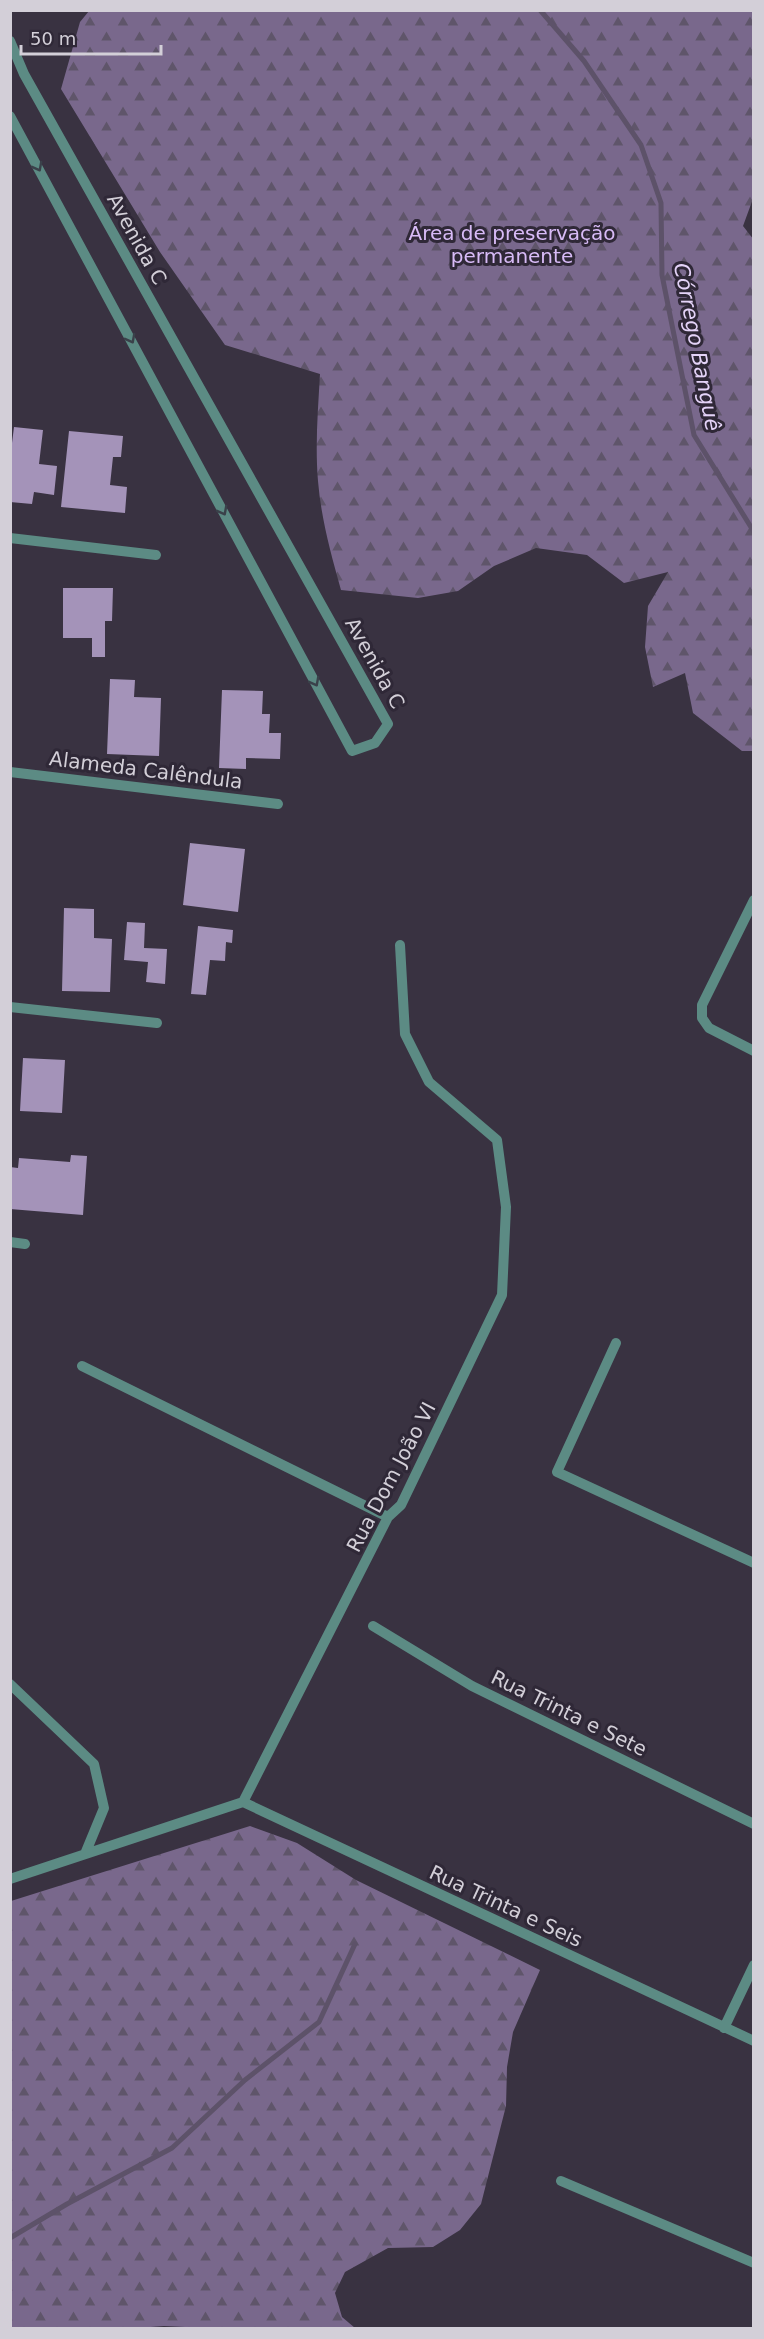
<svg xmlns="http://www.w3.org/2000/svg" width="764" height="2339" font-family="'DejaVu Sans',sans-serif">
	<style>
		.forest { fill: url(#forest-firs) }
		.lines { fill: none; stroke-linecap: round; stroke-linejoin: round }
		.stream { stroke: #5d5269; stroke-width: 5 }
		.building { fill: #a493b9 }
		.minor { stroke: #5c8b84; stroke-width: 10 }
		.oneway { stroke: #3a414a }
		.labels { text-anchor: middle; stroke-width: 6; stroke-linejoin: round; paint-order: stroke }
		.park-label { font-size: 20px; fill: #d8bbf7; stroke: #2f2837 }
		.street-label { font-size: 20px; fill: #d3cfd8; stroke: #2f2837 }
		.water-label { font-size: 21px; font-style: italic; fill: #e4d3f8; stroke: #2f2837 }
	</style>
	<defs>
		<pattern id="forest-firs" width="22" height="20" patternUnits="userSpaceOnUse" patternTransform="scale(1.5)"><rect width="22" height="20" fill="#79688c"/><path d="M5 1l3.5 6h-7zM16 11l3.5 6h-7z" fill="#5f556a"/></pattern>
	</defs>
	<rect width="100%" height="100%" fill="#393241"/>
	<!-- forest -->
	<path class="forest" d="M89 11H753L754 196 743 226 754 240 753 751H742L693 713 685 673 653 687 645 647 648 606 668 572 624 583 587 555 536 548 494 566 458 591 418 598 341 590C331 554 321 518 318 481 315 445 318 410 320 374L225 345 160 252 61 89 80 22Z
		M250 1826 297 1843 356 1880 540 1970 513 2032 507 2067 506 2106 481 2204 460 2230 433 2247 388 2248 345 2272 335 2293 342 2317 355 2328H206L164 2326 137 2328H11V1901Z"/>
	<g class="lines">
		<!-- stream -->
		<path class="stream" d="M540 10 584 61 641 145 661 203 662 275 694 435 754 532
			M10 2238 67 2204 172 2148 245 2080 319 2022 355 1944"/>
	</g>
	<!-- building -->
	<path class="building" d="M14 427 43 430 39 464 57 466 54 495 34 492 32 504 10 502V459Z
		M69 431 123 436 121 457H113L110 485 127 487 125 513 61 507Z
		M63 588H113L112 621H105V657H92V638H63Z
		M110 679 135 680 134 697 161 698 159 756 107 754Z
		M222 690 263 691 262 714H270L269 733H281L280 759 246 758V769L219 768Z
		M190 843 245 849 238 912 183 905Z
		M64 908 94 909V938L112 939 110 992 62 991Z
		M127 922 145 923 144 948 167 949 165 984 146 982 148 962 124 960Z
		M198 926 233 930 232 943 226 942 225 961 210 960 206 995 191 994Z
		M23 1058 65 1060 62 1113 20 1111Z
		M71 1155 87 1156 83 1215 10 1209V1167L18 1168 19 1158 70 1162Z"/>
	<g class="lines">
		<!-- minor -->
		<path class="minor" d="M10 41 24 74 388 724 375 743 352 751 10 116
			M10 538 156 555
			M10 772 278 804
			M754 900 702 1005V1018L709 1028 754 1051
			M10 1007 157 1023
			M10 1242 25 1244
			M616 1343 557 1472 754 1563
			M82 1366 388 1517
			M373 1626 472 1686 754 1824
			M10 1684 94 1764 104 1808 85 1854
			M243 1802 754 2041
			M10 1879 243 1802 388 1517 401 1505 502 1295 506 1207 497 1140 429 1082 405 1034 400 945
			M724 2028 754 1965
			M561 2181 754 2263"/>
	</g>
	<!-- one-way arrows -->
	<defs><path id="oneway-chevron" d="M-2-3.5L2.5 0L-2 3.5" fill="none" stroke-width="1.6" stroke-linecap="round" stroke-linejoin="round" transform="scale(1.5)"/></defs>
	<g class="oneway">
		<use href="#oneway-chevron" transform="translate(38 167) rotate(62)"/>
		<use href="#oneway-chevron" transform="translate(131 339) rotate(62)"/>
		<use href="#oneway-chevron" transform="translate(223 511) rotate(62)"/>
		<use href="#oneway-chevron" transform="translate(315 682) rotate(62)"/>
	</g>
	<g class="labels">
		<!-- park labels -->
		<g class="park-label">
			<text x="512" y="240">Área de preservação<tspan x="512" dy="23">permanente</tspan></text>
		</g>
		<!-- street labels -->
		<g class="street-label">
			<text transform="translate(137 239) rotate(61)" y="7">Avenida C</text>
			<text transform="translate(375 663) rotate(61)" y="7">Avenida C</text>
			<text transform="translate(146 770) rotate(7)" y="7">Alameda Calêndula</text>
			<text transform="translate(391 1477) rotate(-62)" y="7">Rua Dom João VI</text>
			<text transform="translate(569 1713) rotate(26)" y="7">Rua Trinta e Sete</text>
			<text transform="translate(506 1906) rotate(25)" y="7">Rua Trinta e Seis</text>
		</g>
		<!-- water labels -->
		<g class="water-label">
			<text transform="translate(697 347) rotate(79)" y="7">Córrego Banguê</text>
		</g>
	</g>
	<!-- border -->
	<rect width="764" height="2339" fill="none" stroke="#d3cfd8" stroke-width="24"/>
	<!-- scale -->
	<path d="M21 45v9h140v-9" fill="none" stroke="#d3cfd8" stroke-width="3"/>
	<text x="30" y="45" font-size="18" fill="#d3cfd8" stroke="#2f2837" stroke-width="4.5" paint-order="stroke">50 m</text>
</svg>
